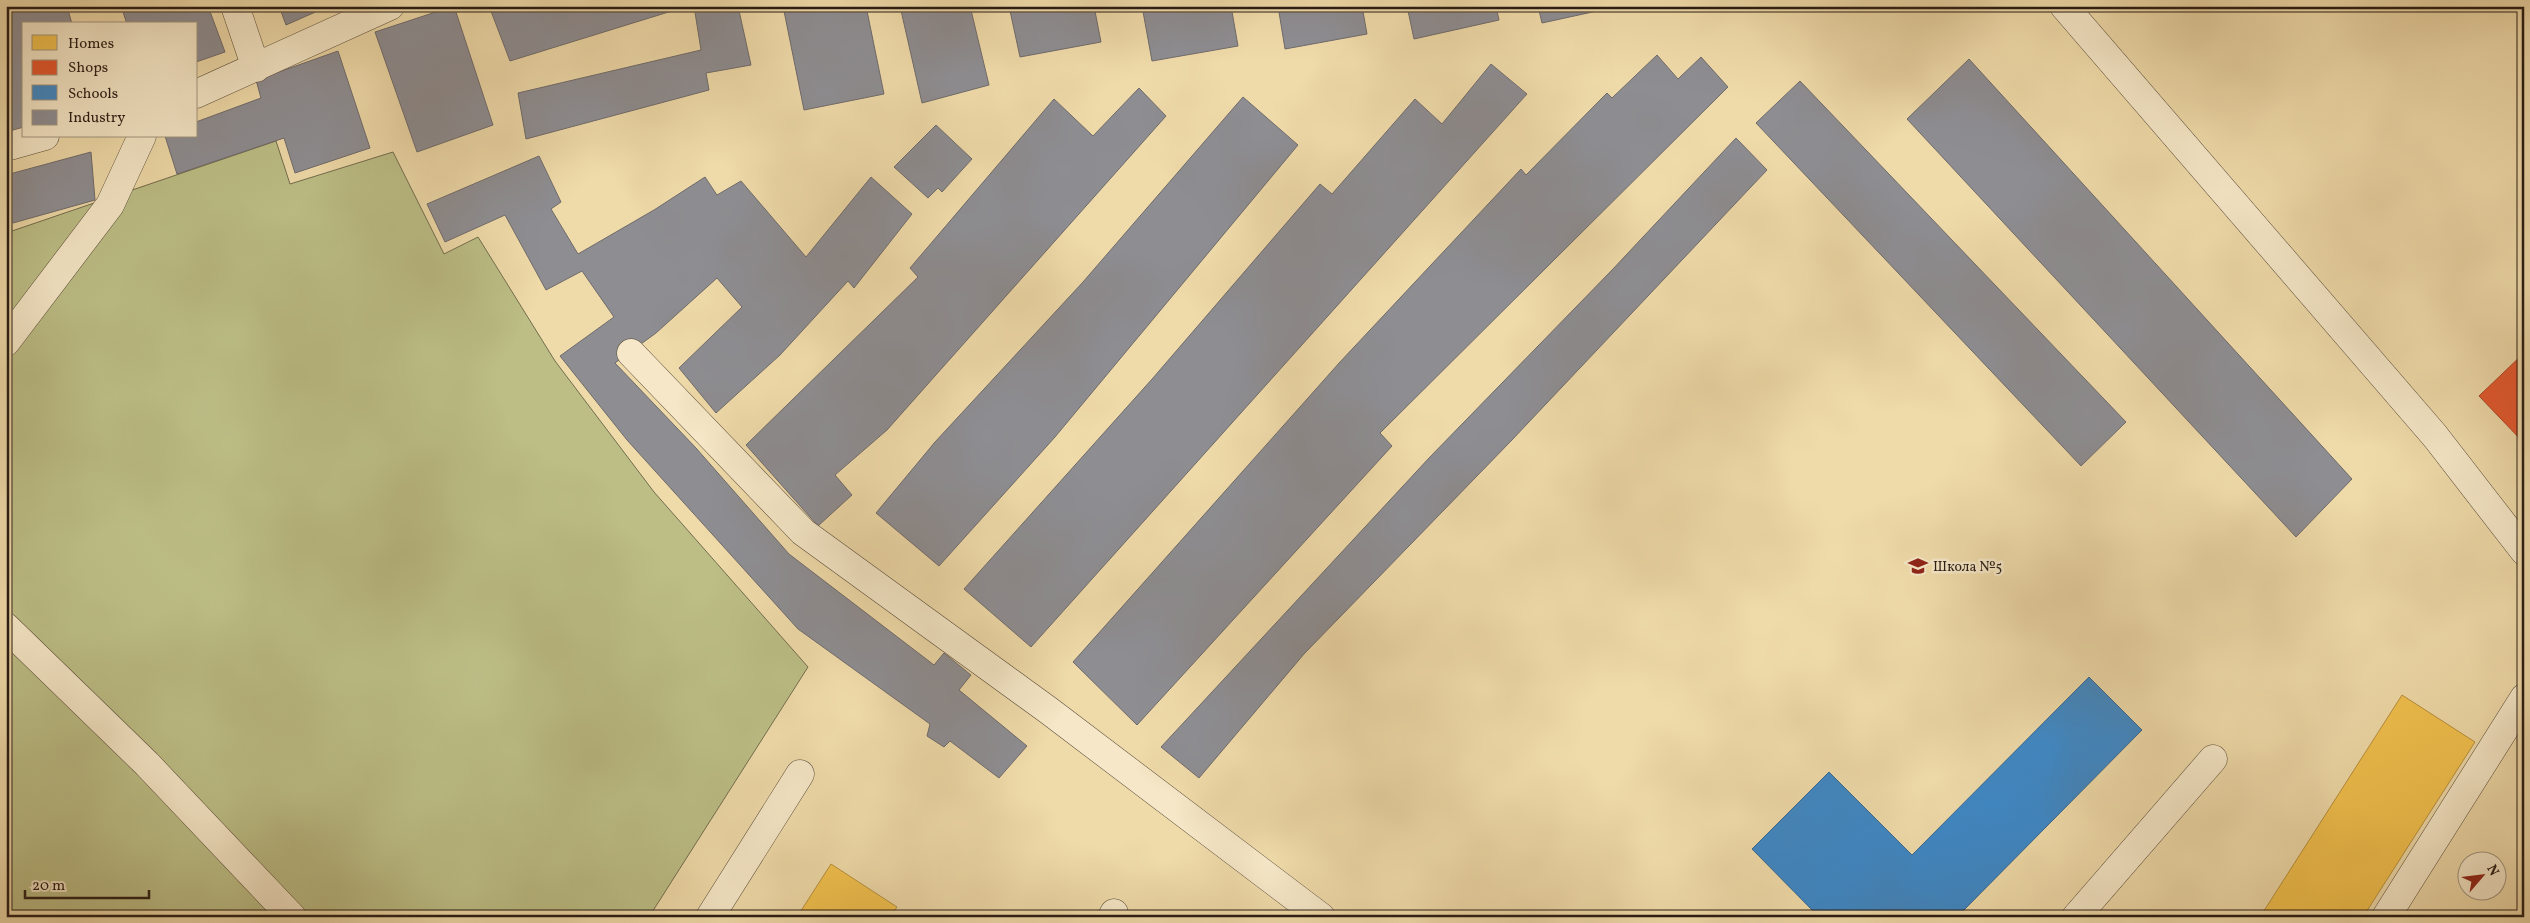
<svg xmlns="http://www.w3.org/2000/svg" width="2530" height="923" font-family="Vollkorn,serif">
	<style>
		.green { fill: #bcbe86; stroke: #726d4e }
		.homes { fill: #f2c14e; stroke: #b6903d }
		.shops { fill: #e4572e; stroke: #ac4526 }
		.schools { fill: #3f88c5; stroke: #386890 }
		.industry { fill: #8d8d92; stroke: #6f6b6c }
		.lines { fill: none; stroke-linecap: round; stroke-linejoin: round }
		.minor-casing { stroke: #5a4c3a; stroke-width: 29 }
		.minor { stroke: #f5e7c7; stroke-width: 28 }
		.labels { text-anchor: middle; stroke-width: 5; stroke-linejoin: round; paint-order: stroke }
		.poi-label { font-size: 14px; fill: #291c15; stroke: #f5e7c7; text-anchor: start }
	</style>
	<rect width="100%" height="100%" fill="#efdaa9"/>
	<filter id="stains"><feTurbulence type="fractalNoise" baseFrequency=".004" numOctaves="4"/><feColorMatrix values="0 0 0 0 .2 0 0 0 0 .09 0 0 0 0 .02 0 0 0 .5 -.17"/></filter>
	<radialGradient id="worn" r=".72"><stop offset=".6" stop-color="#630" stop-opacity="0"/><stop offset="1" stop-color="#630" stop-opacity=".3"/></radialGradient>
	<!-- green -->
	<path class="green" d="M276 141 290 184 393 152 444 254 478 237 555 361 654 492 808 667 649 917H6V206L12 231Z"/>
	<!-- homes -->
	<path class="homes" d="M2402 695 2475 742 2363 917H2260Z
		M831 864 897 907 890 917H797Z"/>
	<!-- shops -->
	<path class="shops" d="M2524 353V443L2479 396Z"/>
	<!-- schools -->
	<path class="schools" d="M2089 677 2142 730 1957 917H1819L1752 849 1829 772 1912 855Z"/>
	<!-- industry -->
	<path class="industry" d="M6 6H67L72 24H24V128L6 134Z
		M121 6H208L225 52 196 62V24H127Z
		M279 6H329L286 25Z
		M454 6 493 125 417 152 375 32Z
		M489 6H688L510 61Z
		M694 6H738L751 65 706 73 709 90 526 139 518 93 701 50Z
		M783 6H866L884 94 804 110Z
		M900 6H970L989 85 922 103Z
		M1009 6H1094L1101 42 1020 57Z
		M1142 6H1231L1238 46 1152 61Z
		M1278 6H1362L1367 34 1285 49Z
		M1407 6H1496L1499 20 1414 39Z
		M1538 6H1620L1542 23Z
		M338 51 370 148 295 173 284 138 177 174 165 136H196V122L261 98 256 80Z
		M1657 55 1678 79 1701 57 1728 87 1380 433 1392 446 1137 725 1073 662 1340 362 1521 169 1526 175 1607 93 1612 98Z
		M1969 59 2352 479 2296 537 1907 119Z
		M1491 64 1527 94 1031 647 964 589 1153 378 1320 184 1332 194 1415 99 1442 124Z
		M1800 81 2126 422 2081 466 1756 123Z
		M1139 88 1166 116 887 430 835 475 852 495 818 526 746 445 918 277 910 268 1054 99 1093 136Z
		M1243 97 1298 145 1055 437 939 566 876 513 935 442 1083 282Z
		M936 125 972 159 942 192 938 188 928 198 894 167Z
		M1736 138 1767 170 1511 441 1304 654 1199 778 1161 747 1429 458 1612 270Z
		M91 152 95 200 13 223 6 193V175Z
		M539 156 561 202 551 209 578 254 654 210 705 177 717 195 741 181 806 257 871 177 912 214 854 288 848 281 780 355 716 413 679 368 742 307 717 278 656 333 615 363 696 448 789 554 934 665 944 653 971 675 959 690 1027 746 999 778 950 741 944 747 927 736 930 724 798 629 627 440 560 356 614 317 582 271 546 290 505 215 445 242 427 204Z"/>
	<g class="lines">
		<defs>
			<path id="minor" d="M235 6 256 68
				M2064 6 2435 436 2524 551
				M196 94 390 6
				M6 147 45 136
				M6 342 110 205 142 136
				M631 353 803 532 1048 710 1321 917
				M6 627 147 764 292 917
				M710 917 800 774
				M1112 917 1114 913
				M2076 917 2213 759
				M2386 917 2524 698"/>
		</defs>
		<!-- minor casing -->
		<use href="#minor" class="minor-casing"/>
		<!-- minor -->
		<use href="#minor" class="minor"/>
	</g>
	<!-- icons -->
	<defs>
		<symbol id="school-bare" viewBox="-9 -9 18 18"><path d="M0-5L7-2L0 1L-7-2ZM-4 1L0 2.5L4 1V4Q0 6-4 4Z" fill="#8f2418" stroke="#f5e7c7" stroke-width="2.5" paint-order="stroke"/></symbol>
	</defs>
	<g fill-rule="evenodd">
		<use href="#school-bare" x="1904" y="552" width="28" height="28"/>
	</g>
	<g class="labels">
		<!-- poi labels -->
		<g class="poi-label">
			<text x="1933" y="571">Школа №5</text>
		</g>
	</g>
	<!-- margin -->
	<rect width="2530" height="923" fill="none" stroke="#efdaa9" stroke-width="25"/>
	<rect x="8" y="8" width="2515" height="908" fill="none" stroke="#291c15" stroke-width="2.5"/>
	<rect x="12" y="12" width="2505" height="898" fill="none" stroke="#291c15"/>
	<!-- legend -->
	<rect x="22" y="22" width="175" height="115" fill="#f5e7c7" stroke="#a39680"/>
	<rect x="32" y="35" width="25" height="15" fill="#f2c14e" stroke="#a39680"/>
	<text x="68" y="48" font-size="15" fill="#291c15">Homes</text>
	<rect x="32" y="60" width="25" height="15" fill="#e4572e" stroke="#a39680"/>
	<text x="68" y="72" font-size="15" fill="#291c15">Shops</text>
	<rect x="32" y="85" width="25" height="15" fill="#3f88c5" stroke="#a39680"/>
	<text x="68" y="98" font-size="15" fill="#291c15">Schools</text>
	<rect x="32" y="110" width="25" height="15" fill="#8d8d92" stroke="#a39680"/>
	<text x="68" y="122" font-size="15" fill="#291c15">Industry</text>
	<!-- north arrow -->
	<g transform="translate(2482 876) rotate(62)"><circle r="24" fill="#f5e7c7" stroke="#a39680"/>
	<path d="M0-4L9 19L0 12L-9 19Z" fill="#8f2418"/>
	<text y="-8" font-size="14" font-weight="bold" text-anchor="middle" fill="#291c15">N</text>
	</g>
	<!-- scale -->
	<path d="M25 890v8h124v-8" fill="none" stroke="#291c15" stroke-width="2.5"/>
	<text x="32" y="890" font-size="15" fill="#291c15" stroke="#f5e7c7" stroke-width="4" paint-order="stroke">20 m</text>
	<rect width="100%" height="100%" filter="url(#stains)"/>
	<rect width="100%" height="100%" fill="url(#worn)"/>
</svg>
